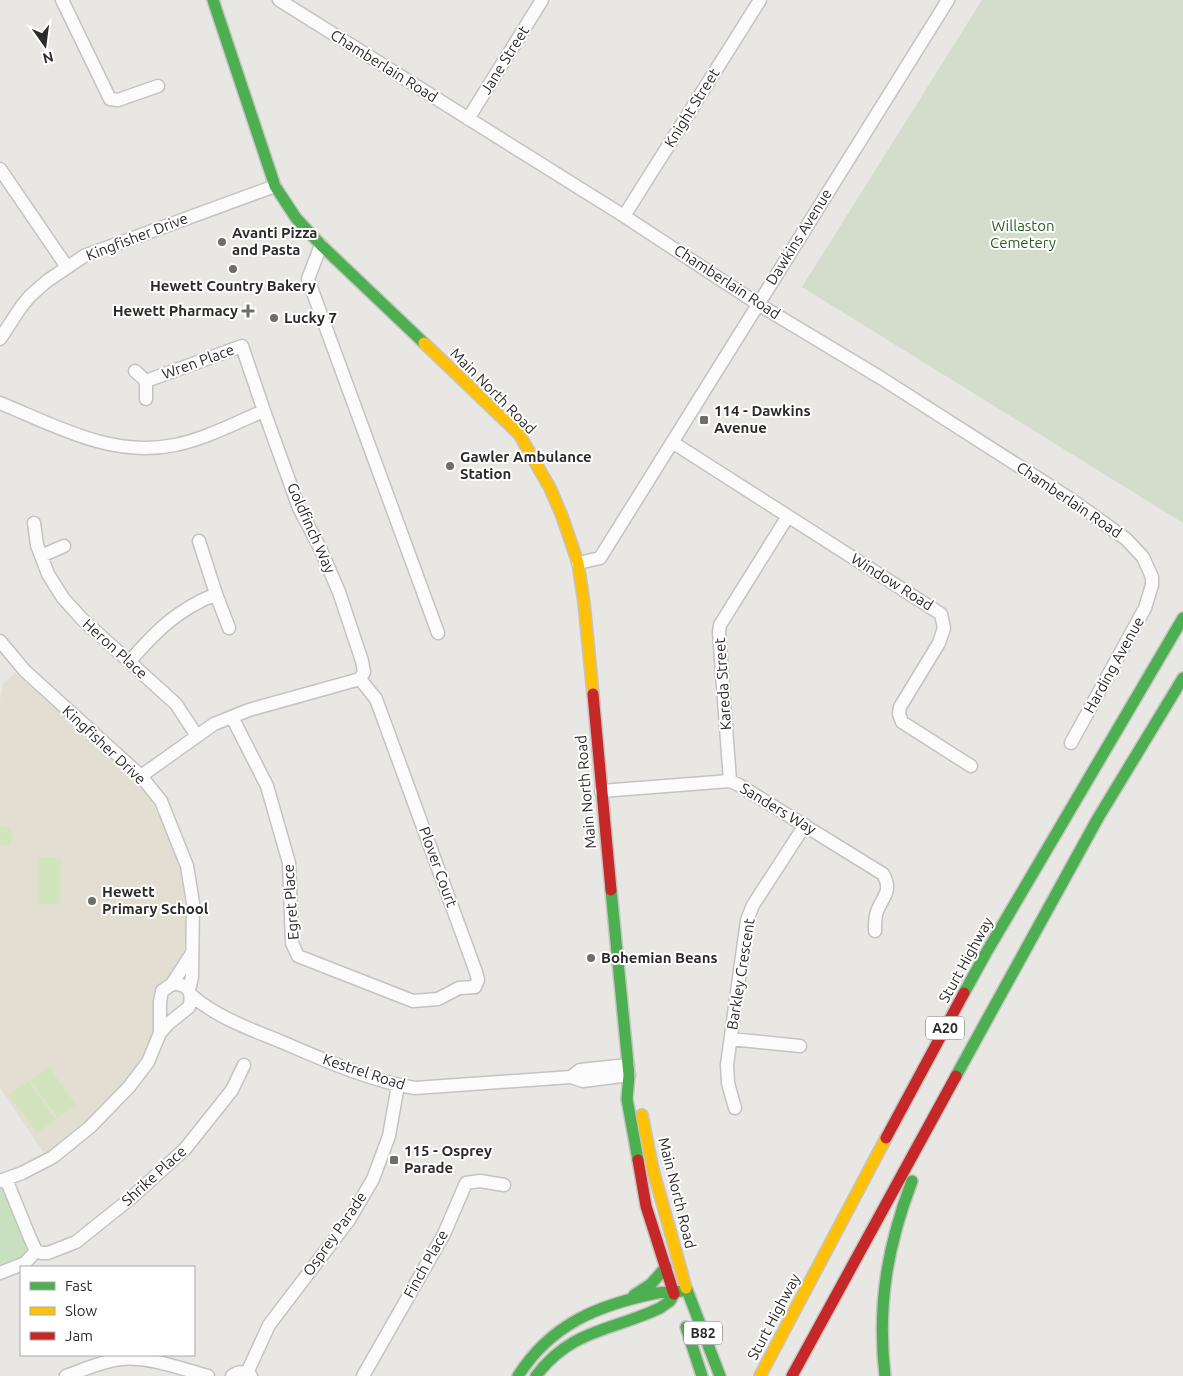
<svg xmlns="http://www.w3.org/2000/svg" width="1183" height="1376" font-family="Ubuntu,sans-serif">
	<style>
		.education { fill: #e2dfd2 }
		.green { fill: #c9e0c0 }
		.cemetery { fill: #d4dccc }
		.pitch { fill: #d1e4be }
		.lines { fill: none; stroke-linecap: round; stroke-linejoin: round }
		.street-casing { stroke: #c2c3c2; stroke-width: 15 }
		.fast-casing { stroke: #c5c4c2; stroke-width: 14 }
		.slow-casing { stroke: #c5c4c2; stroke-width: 14 }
		.jam-casing { stroke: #c5c4c2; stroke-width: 14 }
		.street { stroke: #fcfbfb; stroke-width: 12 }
		.fast { stroke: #4caf50; stroke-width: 11 }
		.slow { stroke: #ffc107; stroke-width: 11 }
		.jam { stroke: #c62828; stroke-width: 11 }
		.poi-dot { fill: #6d6d6b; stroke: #fff; stroke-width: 2 }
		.labels { text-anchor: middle; stroke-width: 4; stroke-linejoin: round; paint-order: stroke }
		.shield { fill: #fff; stroke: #6b6b6b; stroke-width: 1 }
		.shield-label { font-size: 14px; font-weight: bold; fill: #2b2b2b }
		.street-label { font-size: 15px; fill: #2b2b2b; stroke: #fff }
		.park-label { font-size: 15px; fill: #296024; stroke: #fff }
		.poi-label { font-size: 15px; font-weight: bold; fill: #2b2b2b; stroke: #fff; text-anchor: start }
	</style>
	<rect width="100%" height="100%" fill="#e8e7e3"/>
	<!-- education -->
	<path class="education" d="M15 673 90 738 119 760 146 792 174 846 182 877 186 924 184 952 179 968 158 985 154 992 158 1027 137 1066 123 1085 86 1125 46 1156 0 1088V700L3 684Z"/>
	<!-- green -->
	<path class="green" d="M3 1186 32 1251 27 1257 0 1270V1187Z"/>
	<!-- cemetery -->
	<path class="cemetery" d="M982 0H1183V523L802 287Z"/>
	<!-- pitch -->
	<path class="pitch" d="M0 827H11V845H0Z
		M38 857H61V904H38Z
		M49 1067 76 1105 58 1118 30 1080Z
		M28 1081 56 1119 37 1133 9 1095Z"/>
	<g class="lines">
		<defs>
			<path id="street" d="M62 0 110 99 118 100 158 86
				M279 0 624 216 758 304 881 378 1072 500 1126 539 1143 557 1152 577V585L1145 608 1071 743
				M468 119 542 0
				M0 169 67 267
				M624 216 760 0
				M321 245 308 279 438 633
				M0 339 21 307 30 296 47 281 84 256 275 186
				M135 371 146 381
				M146 399V381L242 346 264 411
				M0 403C56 426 112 458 175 445 205 439 235 423 264 411L299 508 320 548 339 592 362 661 364 672 360 679 249 710 214 724 141 776
				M672 442 941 614 944 628 939 643 900 707 899 714 902 722 971 766
				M34 523 37 545 48 574 63 598 82 619 176 704 197 736
				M199 541 216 594 229 628
				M41 556 64 546
				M578 563 600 558 948 0
				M0 641 25 671 141 776 161 801 187 866 193 903 192 977 189 990
				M130 661C157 630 177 610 216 594
				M232 717 267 786 289 863 292 943 298 956 413 1001 438 999 459 988 475 987 478 980 476 972 376 699 360 679
				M730 781 719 632 720 625 788 516
				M601 791 730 781 739 785 883 874C894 893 880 898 876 915 875 920 875 926 875 931
				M172 984 192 953
				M191 995C218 1018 250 1029 282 1042 324 1060 370 1081 415 1088L571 1077 583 1081 629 1075
				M731 1039 800 1046
				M571 1077 580 1070 628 1065
				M735 1108 728 1083 727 1065 747 920 753 905 805 825
				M6 1179 30 1238 36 1251 42 1253H48L76 1242 131 1198 185 1149 232 1090 244 1065
				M0 1181 22 1173 53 1157 90 1127 129 1087 148 1062 160 1033 169 1023 189 1007C194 992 187 983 172 984L162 991 160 1002V1033
				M0 1273 25 1263 36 1251
				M247 1373 269 1325 349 1220 373 1179 389 1136 398 1085
				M66 1376C83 1370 102 1361 121 1359 150 1356 181 1369 208 1376
				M232 1376C238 1371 244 1371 251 1376
				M363 1376 444 1234 466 1183 480 1181 504 1185"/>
			<path id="fast" d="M213 0 275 186 296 218 321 245 424 343
				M611 890 629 1075 627 1099 638 1160
				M964 993 986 953 1183 618
				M956 1076 1098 818 1183 678
				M634 1295 651 1284 666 1267
				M686 1327 702 1376
				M518 1376C551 1324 598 1305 657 1293 667 1291 677 1293 687 1290L720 1376
				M536 1376C571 1329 612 1331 660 1308L670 1301 674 1294
				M885 1376C877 1306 887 1247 912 1181"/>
			<path id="slow" d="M424 343 519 434 550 488 562 516 578 563 584 603 593 694
				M642 1115 653 1170 686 1288
				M760 1376 886 1138"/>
			<path id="jam" d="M593 694 611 890
				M886 1138 964 993
				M638 1160 646 1206 674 1294
				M792 1376 956 1076"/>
		</defs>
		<!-- street casing -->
		<use href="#street" class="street-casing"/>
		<!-- fast casing -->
		<use href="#fast" class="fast-casing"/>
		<!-- slow casing -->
		<use href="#slow" class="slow-casing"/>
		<!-- jam casing -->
		<use href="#jam" class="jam-casing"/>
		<!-- street -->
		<use href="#street" class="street"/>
		<!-- fast -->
		<use href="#fast" class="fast"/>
		<!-- slow -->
		<use href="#slow" class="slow"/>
		<!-- jam -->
		<use href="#jam" class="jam"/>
	</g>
	<!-- markers -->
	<g class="poi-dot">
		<circle cx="222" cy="242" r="5"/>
		<circle cx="233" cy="269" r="5"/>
		<path d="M245.5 303.5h5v5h5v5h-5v5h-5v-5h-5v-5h5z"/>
		<circle cx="274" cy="318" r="5"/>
		<rect x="699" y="415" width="10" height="10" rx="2.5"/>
		<circle cx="450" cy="466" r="5"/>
		<circle cx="92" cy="901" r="5"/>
		<circle cx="591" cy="958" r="5"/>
		<rect x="389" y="1155" width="10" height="10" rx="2.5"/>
	</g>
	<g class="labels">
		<!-- shield labels -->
		<g class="shield">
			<rect x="926" y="1016.5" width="38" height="23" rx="4"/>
			<rect x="684" y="1321.5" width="38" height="23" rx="4"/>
		</g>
		<g class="shield-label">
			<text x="945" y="1033">A20</text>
			<text x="703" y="1338">B82</text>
		</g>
		<!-- street labels -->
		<g class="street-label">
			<text transform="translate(505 60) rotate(-58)" y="5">Jane Street</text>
			<text transform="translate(384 66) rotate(32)" y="5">Chamberlain Road</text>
			<text transform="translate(692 108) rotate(-58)" y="5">Knight Street</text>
			<text transform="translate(137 237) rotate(-21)" y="5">Kingfisher Drive</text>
			<text transform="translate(799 237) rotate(-58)" y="5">Dawkins Avenue</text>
			<text transform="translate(727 282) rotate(33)" y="5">Chamberlain Road</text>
			<text transform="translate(198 362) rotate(-20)" y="5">Wren Place</text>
			<text transform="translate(493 391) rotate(45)" y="5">Main North Road</text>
			<text transform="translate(1069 500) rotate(34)" y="5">Chamberlain Road</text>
			<text transform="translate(311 528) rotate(66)" y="5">Goldfinch Way</text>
			<text transform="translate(892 582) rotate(32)" y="5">Window Road</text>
			<text transform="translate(115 649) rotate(42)" y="5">Heron Place</text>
			<text transform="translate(1114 665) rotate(-61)" y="5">Harding Avenue</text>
			<text transform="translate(723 684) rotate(-94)" y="5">Kareda Street</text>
			<text transform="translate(104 745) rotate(43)" y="5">Kingfisher Drive</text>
			<text transform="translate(586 792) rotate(-95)" y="5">Main North Road</text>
			<text transform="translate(778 809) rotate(31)" y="5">Sanders Way</text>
			<text transform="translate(438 867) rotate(70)" y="5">Plover Court</text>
			<text transform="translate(291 902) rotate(-94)" y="5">Egret Place</text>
			<text transform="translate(966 960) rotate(-61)" y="5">Sturt Highway</text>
			<text transform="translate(741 974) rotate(-81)" y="5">Barkley Crescent</text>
			<text transform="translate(364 1072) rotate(18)" y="5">Kestrel Road</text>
			<text transform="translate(154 1176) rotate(-42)" y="5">Shrike Place</text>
			<text transform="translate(677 1193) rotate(76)" y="5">Main North Road</text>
			<text transform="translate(335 1234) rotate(-55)" y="5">Osprey Parade</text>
			<text transform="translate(426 1264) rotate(-61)" y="5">Finch Place</text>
			<text transform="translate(774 1317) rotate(-62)" y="5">Sturt Highway</text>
		</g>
		<!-- park labels -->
		<g class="park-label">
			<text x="1023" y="231">Willaston<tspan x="1023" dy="17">Cemetery</tspan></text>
		</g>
		<!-- poi labels -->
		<g class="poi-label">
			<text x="232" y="238">Avanti Pizza<tspan x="232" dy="17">and Pasta</tspan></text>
			<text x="233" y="291" text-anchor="middle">Hewett Country Bakery</text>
			<text x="238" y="316" text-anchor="end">Hewett Pharmacy</text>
			<text x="284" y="323">Lucky 7</text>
			<text x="714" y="416">114 - Dawkins<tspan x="714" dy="17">Avenue</tspan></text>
			<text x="460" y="462">Gawler Ambulance<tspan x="460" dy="17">Station</tspan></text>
			<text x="102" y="897">Hewett<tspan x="102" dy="17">Primary School</tspan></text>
			<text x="601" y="963">Bohemian Beans</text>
			<text x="404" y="1156">115 - Osprey<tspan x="404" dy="17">Parade</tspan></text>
		</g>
	</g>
	<!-- legend -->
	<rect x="20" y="1266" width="175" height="90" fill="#ffffff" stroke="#aaaaaa"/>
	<rect x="30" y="1282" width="25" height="8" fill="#4caf50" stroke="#aaaaaa"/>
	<text x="65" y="1291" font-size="15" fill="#2b2b2b">Fast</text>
	<rect x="30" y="1307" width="25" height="8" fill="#ffc107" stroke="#aaaaaa"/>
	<text x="65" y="1316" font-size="15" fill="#2b2b2b">Slow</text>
	<rect x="30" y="1332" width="25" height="8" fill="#c62828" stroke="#aaaaaa"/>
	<text x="65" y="1341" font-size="15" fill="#2b2b2b">Jam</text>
	<!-- north arrow -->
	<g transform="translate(45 45) rotate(166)" stroke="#ffffff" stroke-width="4" paint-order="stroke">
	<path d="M0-4L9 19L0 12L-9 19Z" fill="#2b2b2b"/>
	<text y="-8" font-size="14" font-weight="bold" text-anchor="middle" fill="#2b2b2b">N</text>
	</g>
</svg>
